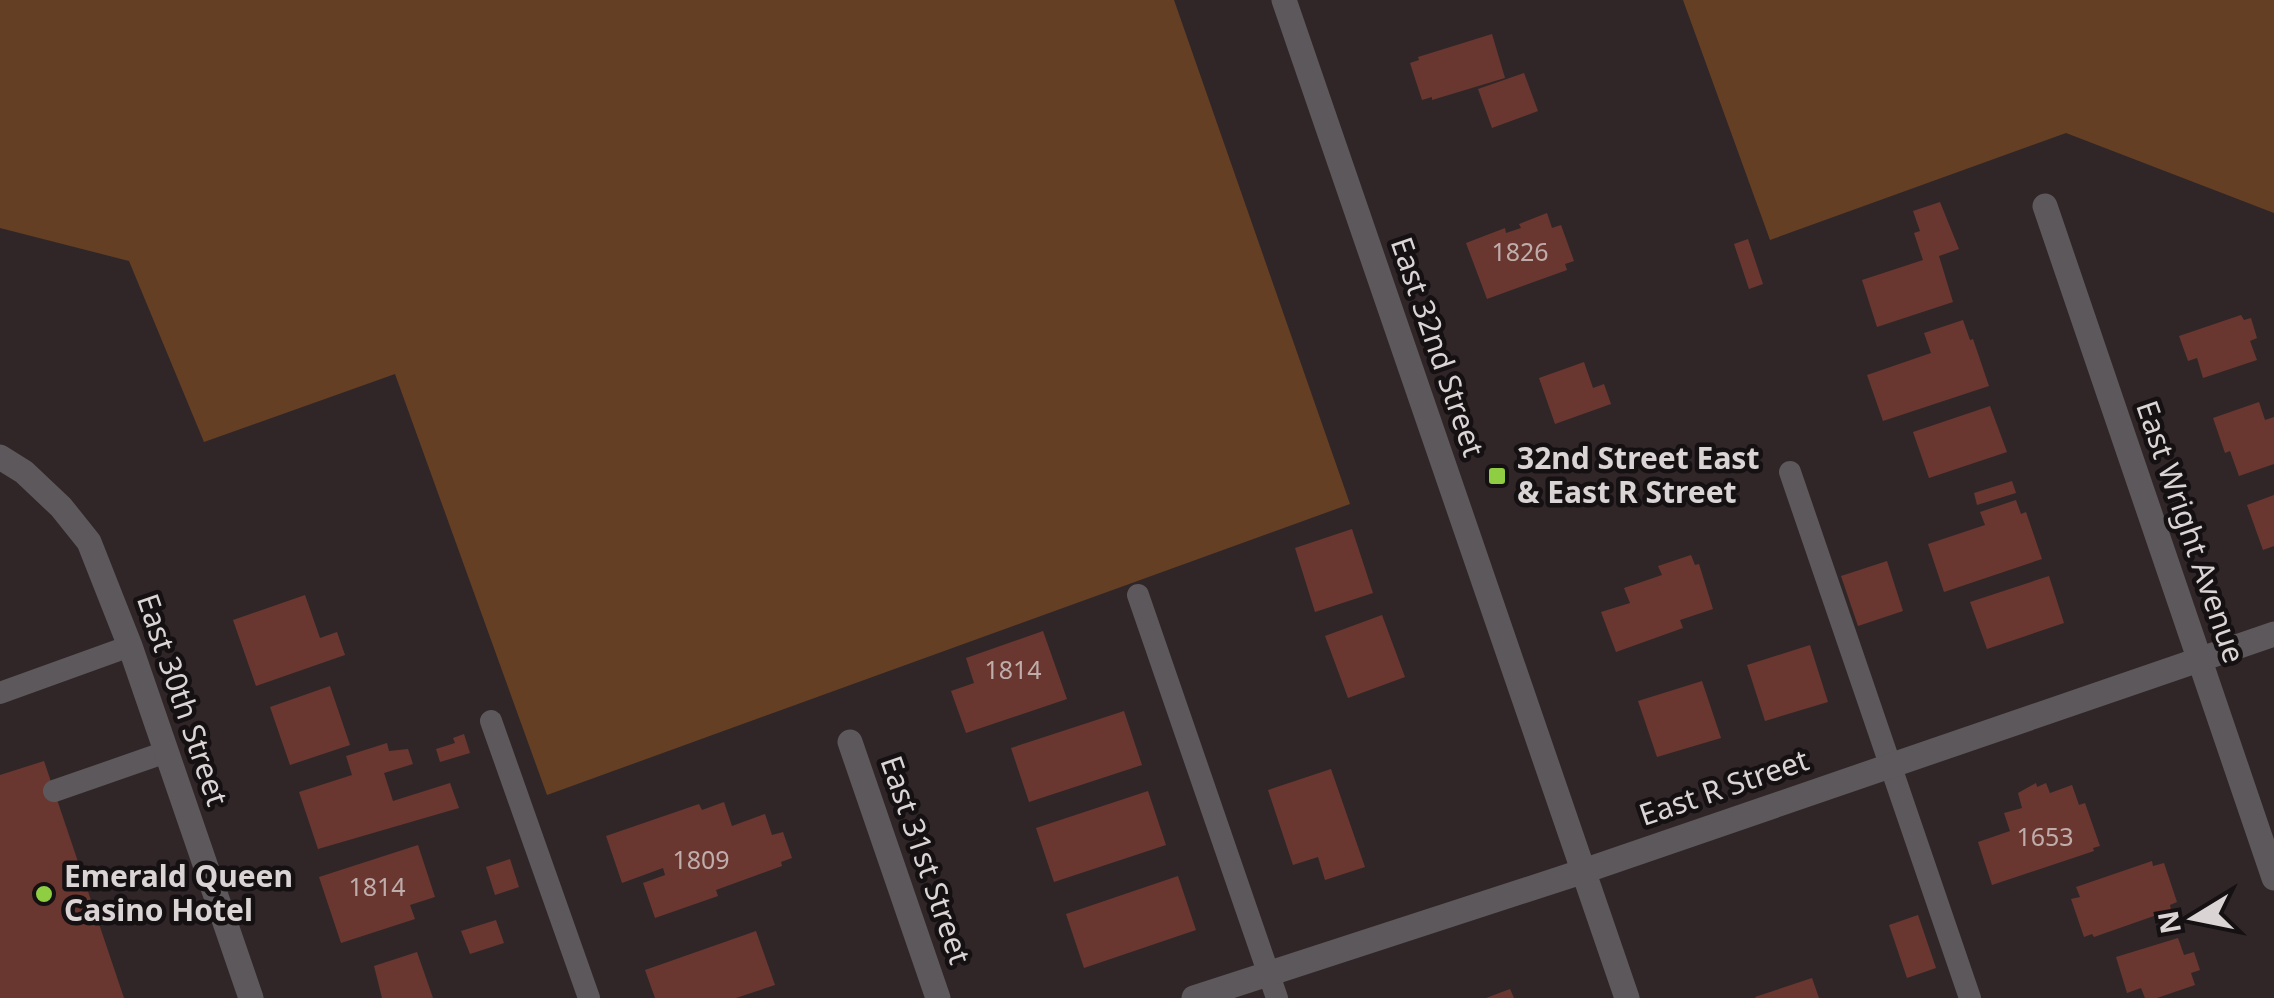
<svg xmlns="http://www.w3.org/2000/svg" width="2274" height="998" font-family="'Noto Sans',sans-serif">
	<style>
		.green { fill: #653f24 }
		.building { fill: #6a3730 }
		.lines { fill: none; stroke-linecap: round; stroke-linejoin: round }
		.lane { stroke: #5d585b; stroke-width: 22 }
		.street { stroke: #5d585b; stroke-width: 25 }
		.poi-dot { fill: #8fcd42; stroke: #151011; stroke-width: 4 }
		.labels { text-anchor: middle; stroke-width: 9; stroke-linejoin: round; paint-order: stroke }
		.number-label { font-size: 25px; fill: #bfadac }
		.street-label { font-size: 30px; fill: #dbd4d5; stroke: #151011 }
		.poi-label { font-size: 30px; font-weight: bold; fill: #dbd4d5; stroke: #151011; text-anchor: start }
	</style>
	<rect width="100%" height="100%" fill="#302628"/>
	<!-- green -->
	<path class="green" d="M0 0H1174L1350 504 547 795 395 374 204 442 129 261 0 228Z
		M1683 0H2274V213L2066 133 1770 240Z"/>
	<!-- building -->
	<path class="building" d="M1492 34 1505 78 1432 100V97L1422 100 1410 63 1419 60 1418 57Z
		M1524 73 1538 111 1492 128 1478 89Z
		M1940 202 1959 249 1939 256 1953 302 1877 327 1862 280 1923 260 1914 233 1920 231 1913 211Z
		M1547 213 1552 228 1561 225 1574 261 1565 264 1567 270 1487 299 1466 243 1505 228 1506 233 1521 228 1519 224Z
		M1748 239 1763 284 1749 289 1734 244Z
		M2241 315 2244 320 2251 318 2257 338 2250 341 2257 360 2203 378 2197 358 2188 361 2179 336Z
		M1963 320 1970 340 1973 339 1989 386 1883 421 1867 375 1931 353 1924 333Z
		M1584 362 1593 388 1604 384 1611 404 1555 424 1539 378Z
		M2259 402 2265 420 2274 417V464L2239 476 2230 451 2225 453 2213 418Z
		M1990 406 2007 452 1929 478 1913 432Z
		M2012 481 2016 493 1977 505 1974 493Z
		M2274 495V546L2263 550 2247 505Z
		M2016 500 2021 514 2026 512 2042 559 1944 592 1928 544 1985 525 1980 512Z
		M1352 529 1373 593 1315 612 1295 548Z
		M1691 555 1695 565 1699 564 1713 609 1680 620 1683 628 1616 652 1601 612 1630 603 1624 588 1662 575 1658 566Z
		M1887 561 1903 611 1858 626 1841 576Z
		M2049 576 2064 623 1987 649 1970 602Z
		M305 595 320 638 337 632 345 655 256 686 233 620Z
		M1382 615 1405 677 1348 698 1325 636Z
		M1043 631 1067 699 966 733 951 691 974 683 966 658Z
		M1810 645 1828 702 1765 721 1747 665Z
		M1702 681 1721 738 1657 757 1638 701Z
		M330 686 350 745 290 765 270 707Z
		M1124 711 1142 765 1029 802 1011 748Z
		M464 734 470 753 440 762 436 749 455 743 453 738Z
		M387 743 389 751 408 749 413 764 384 773 393 801 450 783 459 808 318 849 299 792 352 775 346 756Z
		M44 761 124 998H0V775Z
		M1331 769 1365 867 1325 880 1318 857 1293 865 1268 790Z
		M2036 783 2037 787 2046 783 2050 793 2072 785 2079 805 2085 803 2100 846 2093 848 2094 851 1992 885 1978 842 2010 831 2004 813 2022 808 2018 793Z
		M1148 791 1166 845 1054 882 1036 828Z
		M724 802 732 826 765 814 772 835 783 832 792 858 781 862 782 866 716 890 718 896 655 918 643 883 665 875 663 868 622 883 606 836 699 804 702 810Z
		M418 845 435 897 410 905 415 919 341 943 319 877Z
		M510 859 519 887 495 895 486 867Z
		M2152 861 2153 866 2164 863 2177 902 2170 905 2171 910 2094 937 2092 934 2084 937 2071 899 2080 897 2076 887Z
		M1178 876 1196 930 1084 968 1066 914Z
		M1918 915 1936 968 1907 978 1889 925Z
		M496 920 504 943 470 954 461 931Z
		M756 931 775 985 736 998H655L645 970Z
		M2178 938 2184 955 2194 952 2200 970 2191 973 2195 985 2157 998H2145L2141 988 2127 993 2116 957Z
		M417 952 433 998H382L374 966Z
		M1812 978 1819 998H1756L1755 997Z
		M1510 989 1514 998H1486Z"/>
	<g class="lines">
		<!-- lane -->
		<path class="lane" d="M1790 472 1970 998
			M1138 595 1277 998
			M0 693 130 646
			M491 721 589 998
			M54 791 166 752"/>
		<!-- street -->
		<path class="street" d="M1284 0 1627 998
			M2045 206 2274 878
			M0 457 24 472 61 507 89 542 130 646 251 998
			M850 742 938 998
			M1194 998 1584 871 2274 634"/>
	</g>
	<!-- markers -->
	<g class="poi-dot">
		<rect x="1487" y="466" width="20" height="20" rx="5"/>
		<circle cx="44" cy="894" r="10"/>
	</g>
	<g class="labels">
		<!-- number labels -->
		<g class="number-label">
			<text x="1520" y="261">1826</text>
			<text x="1013" y="679">1814</text>
			<text x="2045" y="846">1653</text>
			<text x="701" y="869">1809</text>
			<text x="377" y="896">1814</text>
		</g>
		<!-- street labels -->
		<g class="street-label">
			<text transform="translate(1437 347) rotate(71)" y="10">East 32nd Street</text>
			<text transform="translate(2190 532) rotate(71)" y="10">East Wright Avenue</text>
			<text transform="translate(182 700) rotate(71)" y="10">East 30th Street</text>
			<text transform="translate(1724 788) rotate(-19)" y="10">East R Street</text>
			<text transform="translate(925 860) rotate(71)" y="10">East 31st Street</text>
		</g>
		<!-- poi labels -->
		<g class="poi-label">
			<text x="1517" y="469">32nd Street East<tspan x="1517" dy="34">&amp; East R Street</tspan></text>
			<text x="64" y="887">Emerald Queen<tspan x="64" dy="34">Casino Hotel</tspan></text>
		</g>
	</g>
	<!-- north arrow -->
	<g transform="translate(2194 918) rotate(260)" stroke="#151011" stroke-width="8" paint-order="stroke">
	<path d="M0-8L18 38L0 25L-18 38Z" fill="#dbd4d5"/>
	<text y="-15" font-size="28" font-weight="bold" text-anchor="middle" fill="#dbd4d5">N</text>
	</g>
</svg>
